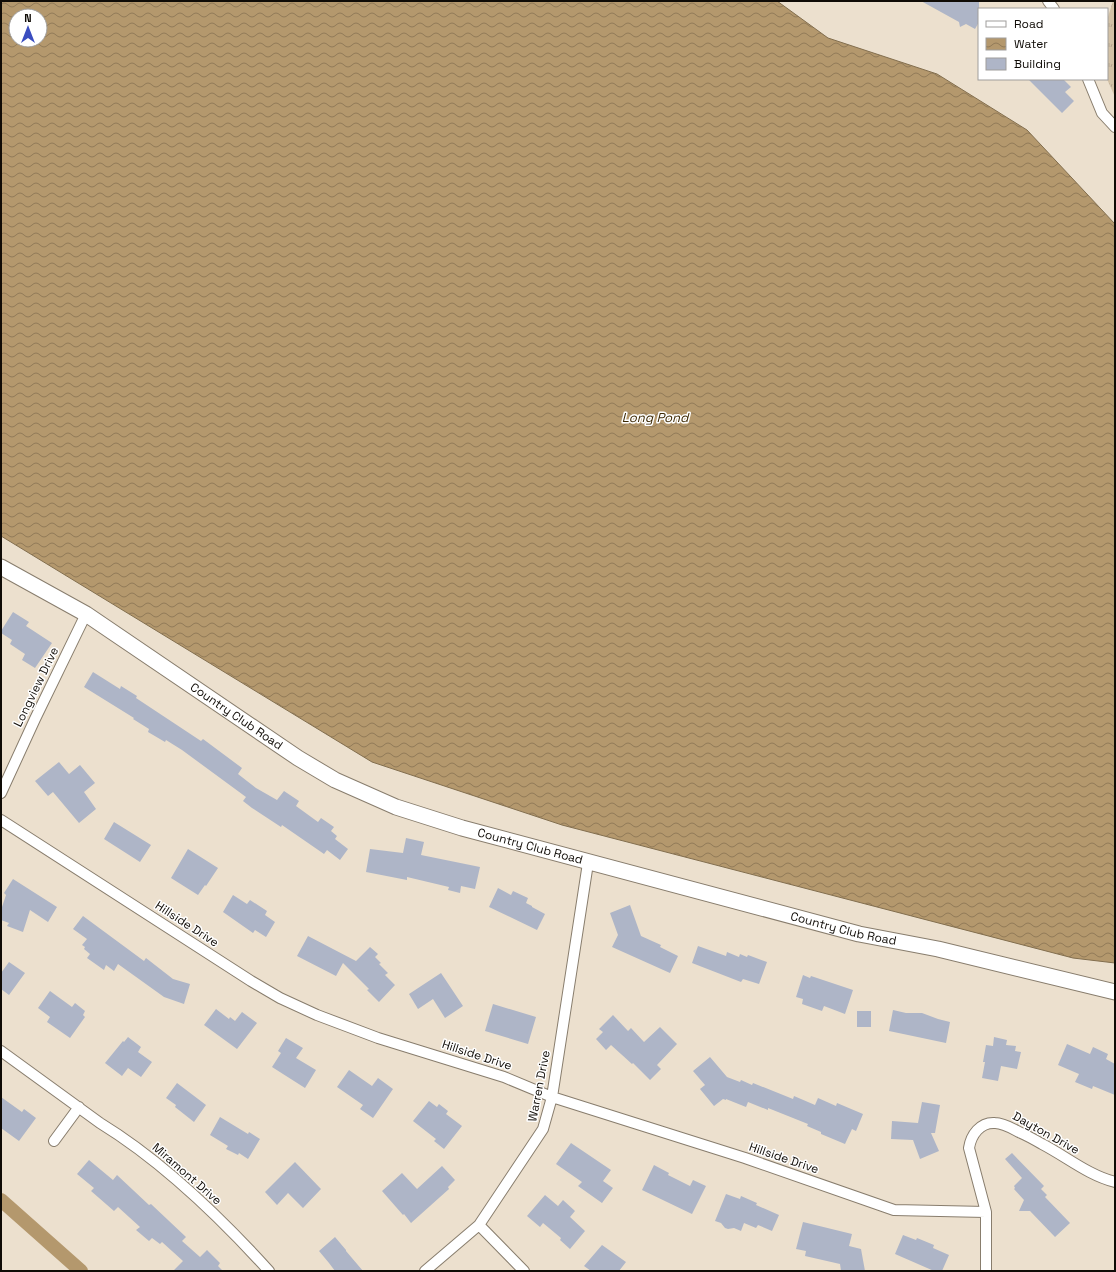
<svg xmlns="http://www.w3.org/2000/svg" width="1116" height="1272" font-family="'Space Grotesk',sans-serif">
	<style>
		.grass { fill: url(#grass-tufts) }
		.water { fill: url(#water-waves); stroke: #826e4e; fill-rule: evenodd }
		.lines { fill: none; stroke-linecap: round; stroke-linejoin: round }
		.canal { stroke: #b4986d; stroke-width: 14 }
		.building { fill: #aeb5c7 }
		.street-casing { stroke: #887d6d; stroke-width: 12 }
		.secondary-casing { stroke: #887d6d; stroke-width: 17 }
		.street { stroke: #fff; stroke-width: 10 }
		.secondary { stroke: #fff; stroke-width: 15 }
		.labels { text-anchor: middle; stroke-width: 3; stroke-linejoin: round; paint-order: stroke }
		.street-label { font-size: 12px; fill: #0f0b06; stroke: #fff }
		.water-label { font-size: 13px; font-style: italic; fill: #3d2904; stroke: #fff }
	</style>
	<defs>
		<pattern id="grass-tufts" width="24" height="20" patternUnits="userSpaceOnUse"><rect width="24" height="20" fill="#d3c1a5"/><path d="M3 7l-1-3M5 7V3M7 7l1-3M15 17l-1-3M17 17v-4M19 17l1-3" fill="none" stroke="#b4a48d"/></pattern>
		<pattern id="water-waves" width="16" height="10" patternUnits="userSpaceOnUse"><rect width="16" height="10" fill="#b4986d"/><path d="M0 5q4-4 8 0t8 0" fill="none" stroke="#917a58"/></pattern>
	</defs>
	<rect width="100%" height="100%" fill="#ece0ce"/>
	<!-- grass -->
	<path class="grass" d="M1113 1H1115V97L1107 79V20Z"/>
	<!-- water -->
	<path class="water" d="M1 1H777L828 38 937 74 1027 130 1115 224V963L1073 958 562 825 372 762 1 536ZM16 16H40V40H16Z"/>
	<g class="lines">
		<!-- canal -->
		<path class="canal" d="M1 1200 81 1271"/>
	</g>
	<!-- building -->
	<path class="building" d="M921 1H979V22L975 29 966 24 960 27 959 22Z
		M1028 79H1063L1071 87 1065 92 1074 101 1062 113Z
		M13 612 29 622 26 626 52 643 35 668 22 660 25 654 10 644 12 640 1 633V631Z
		M93 672 120 689 121 686 137 696 136 698 201 741 203 739 242 768 238 774 256 788 277 800 284 791 299 801 296 806 318 822 321 818 334 827 331 831 337 836 335 839 348 849 340 860 327 850 324 854 282 825 281 827 252 808 243 801 246 797 182 750 166 740 165 742 148 732 149 729 133 719 134 718 84 687Z
		M59 762 69 774 80 765 95 783 84 792 96 809 79 823 53 792 48 796 35 781Z
		M114 822 151 845 140 862 104 839Z
		M406 838 424 842 421 855 480 867 475 889 461 886 460 893 448 890 449 887 407 877V880L366 872 370 849 403 853Z
		M188 849 218 868 206 886 205 885 198 895 171 878Z
		M13 879 57 907 48 922 30 910 23 932 7 926 9 923 1 920V910L6 895 4 893Z
		M498 888 511 895 513 891 528 898 526 903 532 906V907L545 914 537 930 489 907Z
		M233 895 247 904 250 900 267 911 265 915 275 922 266 937 255 930 253 933 223 912Z
		M630 905 641 936 661 945 660 947 678 956 670 973 612 947 618 935 610 913Z
		M83 916 144 961 146 958 173 979 190 984 184 1004 164 997 118 964 114 971 106 965 104 970 87 958 90 954 84 949 85 947 82 945 87 939 73 929Z
		M308 936 356 961 370 947 378 954 375 957 381 963 379 964 388 973 385 975 395 985 379 1002 367 990 369 989 343 963 336 976 297 956Z
		M698 946 726 956 727 952 739 957 740 954 747 957 748 955 767 962 759 984 743 979 741 982 692 963Z
		M9 962 25 973 9 995 1 989V973Z
		M441 973 463 1006 445 1018 433 999 418 1009 409 994Z
		M803 975 810 978 811 976 853 990 845 1014 824 1006 822 1011 802 1004 803 999 796 997Z
		M50 991 72 1007 75 1003 85 1011 83 1015 85 1017 70 1038 47 1022 50 1017 38 1008Z
		M493 1004 536 1017 528 1044 485 1031Z
		M216 1009 229 1019 230 1017 235 1021 242 1012 257 1023 237 1049 204 1025Z
		M893 1010 906 1013H922L938 1019 950 1022 946 1043 889 1031Z
		M857 1011H871V1027H857Z
		M613 1015 628 1031 631 1028 644 1042 660 1027 677 1044 657 1065 661 1069 650 1080 633 1063 632 1064 611 1045 606 1050 596 1039 603 1032 599 1029Z
		M128 1037 141 1047 138 1052 152 1062 141 1077 128 1068 122 1076 105 1063 123 1041 124 1042Z
		M994 1037 1007 1040 1006 1045 1016 1046 1015 1051 1021 1052 1017 1069 1001 1066 998 1081 982 1078 985 1062H983L986 1045 993 1046Z
		M286 1038 303 1048 296 1058 316 1070 305 1088 272 1067 281 1053 278 1051Z
		M1067 1044 1090 1054 1093 1047 1108 1054 1106 1059 1115 1064V1095L1093 1086 1092 1089 1075 1082 1079 1074 1058 1065Z
		M710 1057 727 1077 740 1082 741 1080 752 1085 753 1083 793 1099 794 1096 815 1105 818 1098 836 1106 837 1103 863 1114 856 1131 852 1129 845 1144 821 1134V1132L807 1126 808 1124 768 1108V1110L748 1102 746 1107 726 1099V1100L723 1099 714 1106 700 1089 705 1085 693 1071Z
		M349 1070 372 1086 378 1078 393 1089 373 1118 360 1109 363 1105 337 1087Z
		M177 1083 206 1105 194 1122 175 1107 176 1105 166 1098Z
		M1 1097 22 1112 24 1109 36 1118 19 1141 1 1128Z
		M429 1101 437 1107 439 1104 448 1111 446 1114 462 1126 444 1149 434 1141 436 1139 413 1121Z
		M922 1102 940 1105 935 1133H931L939 1151 920 1159 913 1140 891 1139 892 1121 918 1123Z
		M220 1117 248 1134 249 1132 260 1139 248 1159 239 1153 238 1155 226 1149 228 1146 210 1135Z
		M571 1143 611 1170 603 1181 613 1188 602 1203 578 1186 582 1182 556 1164Z
		M1012 1153 1044 1186 1041 1189 1047 1195 1045 1197 1070 1223 1055 1237 1030 1211H1019L1024 1200 1014 1189 1015 1188 1014 1186 1022 1178 1005 1159Z
		M89 1160 113 1180 117 1175 149 1205 151 1204 186 1237 182 1241 200 1257 207 1250 220 1263 218 1266 223 1271H173L183 1261 162 1242 160 1244 152 1238 149 1241 136 1230 140 1227 118 1207 114 1211 91 1191 94 1188 77 1174Z
		M295 1162 321 1189 303 1208 288 1193 277 1205 265 1192Z
		M654 1165 669 1173 668 1175 690 1186 693 1180 706 1186 692 1214 642 1190Z
		M442 1166 455 1180 448 1187 449 1189 411 1223 404 1214 403 1215 382 1191 402 1173 417 1189Z
		M726 1194 740 1199 741 1196 757 1203 756 1205 779 1215 772 1231 758 1225 756 1228 744 1223 741 1231 734 1228 728 1229 725 1228 721 1223 715 1221Z
		M545 1195 558 1206 563 1200 575 1211 570 1217 585 1231 570 1249 560 1240 561 1238 543 1223 540 1227 527 1216Z
		M803 1222 852 1234 849 1246 861 1249 865 1271H841L840 1264 805 1256 806 1251 796 1249Z
		M903 1235 916 1240 917 1238 934 1245 933 1248 949 1255 942 1271H934L895 1254Z
		M335 1237 346 1250V1251L363 1271H335L329 1263 319 1251Z
		M602 1245 626 1262 619 1271H591L584 1266Z"/>
	<g class="lines">
		<defs>
			<path id="street" d="M1048 1 1054 9
				M1088 79 1102 113 1115 127
				M1 793 35 719 86 614
				M1 820 251 981 280 998 317 1015 378 1038 504 1077 552 1097 745 1158 894 1210 986 1212
				M1 1051 100 1123C162 1161 220 1217 269 1271
				M54 1141 79 1107
				M479 1225 524 1271
				M425 1271 479 1225 543 1129 552 1097 588 863
				M986 1271V1212L969 1148C971 1135 980 1122 995 1123 1004 1123 1013 1129 1021 1133 1028 1136 1035 1140 1042 1144 1067 1157 1088 1175 1115 1182"/>
			<g id="secondary">
				<path id="s1" d="M1 567 86 614 298 758 335 780 396 807 462 828 859 934 938 949 1115 992"/>
			</g>
		</defs>
		<!-- street casing -->
		<use href="#street" class="street-casing"/>
		<!-- secondary casing -->
		<use href="#secondary" class="secondary-casing"/>
		<!-- street -->
		<use href="#street" class="street"/>
		<!-- secondary -->
		<use href="#secondary" class="secondary"/>
	</g>
	<g class="labels">
		<!-- street labels -->
		<g class="street-label">
			<text transform="translate(36 687) rotate(-64)" y="4">Longview Drive</text>
			<text dy="4" stroke="none"><textPath href="#s1" startOffset="279">Country Club Road</textPath></text>
			<text dy="4" stroke="none"><textPath href="#s1" startOffset="603">Country Club Road</textPath></text>
			<text transform="translate(187 924) rotate(33)" y="4">Hillside Drive</text>
			<text dy="4" stroke="none"><textPath href="#s1" startOffset="927">Country Club Road</textPath></text>
			<text transform="translate(477 1055) rotate(18)" y="4">Hillside Drive</text>
			<text transform="translate(539 1086) rotate(-79)" y="4">Warren Drive</text>
			<text transform="translate(1046 1133) rotate(29)" y="4">Dayton Drive</text>
			<text transform="translate(784 1158) rotate(19)" y="4">Hillside Drive</text>
			<text transform="translate(187 1174) rotate(41)" y="4">Miramont Drive</text>
		</g>
		<!-- water labels -->
		<g class="water-label">
			<text x="655" y="422">Long Pond</text>
		</g>
	</g>
	<!-- border -->
	<rect width="1116" height="1272" fill="none" stroke="#0f0b06" stroke-width="4"/>
	<!-- legend -->
	<rect x="978" y="8" width="130" height="72" fill="#ffffff" stroke="#9f9d9b"/>
	<rect x="986" y="21" width="20" height="6" fill="#ffffff" stroke="#9f9d9b"/>
	<text x="1014" y="28" font-size="12" fill="#0f0b06">Road</text>
	<rect x="986" y="38" width="20" height="12" fill="url(#water-waves)" stroke="#9f9d9b"/>
	<text x="1014" y="48" font-size="12" fill="#0f0b06">Water</text>
	<rect x="986" y="58" width="20" height="12" fill="#aeb5c7" stroke="#9f9d9b"/>
	<text x="1014" y="68" font-size="12" fill="#0f0b06">Building</text>
	<!-- north arrow -->
	<g transform="translate(28 28)"><circle r="19" fill="#ffffff" stroke="#9f9d9b"/>
	<path d="M0-3L7 15L0 10L-7 15Z" fill="#3a4dc0"/>
	<text y="-6" font-size="11" font-weight="bold" text-anchor="middle" fill="#0f0b06">N</text>
	</g>
</svg>
